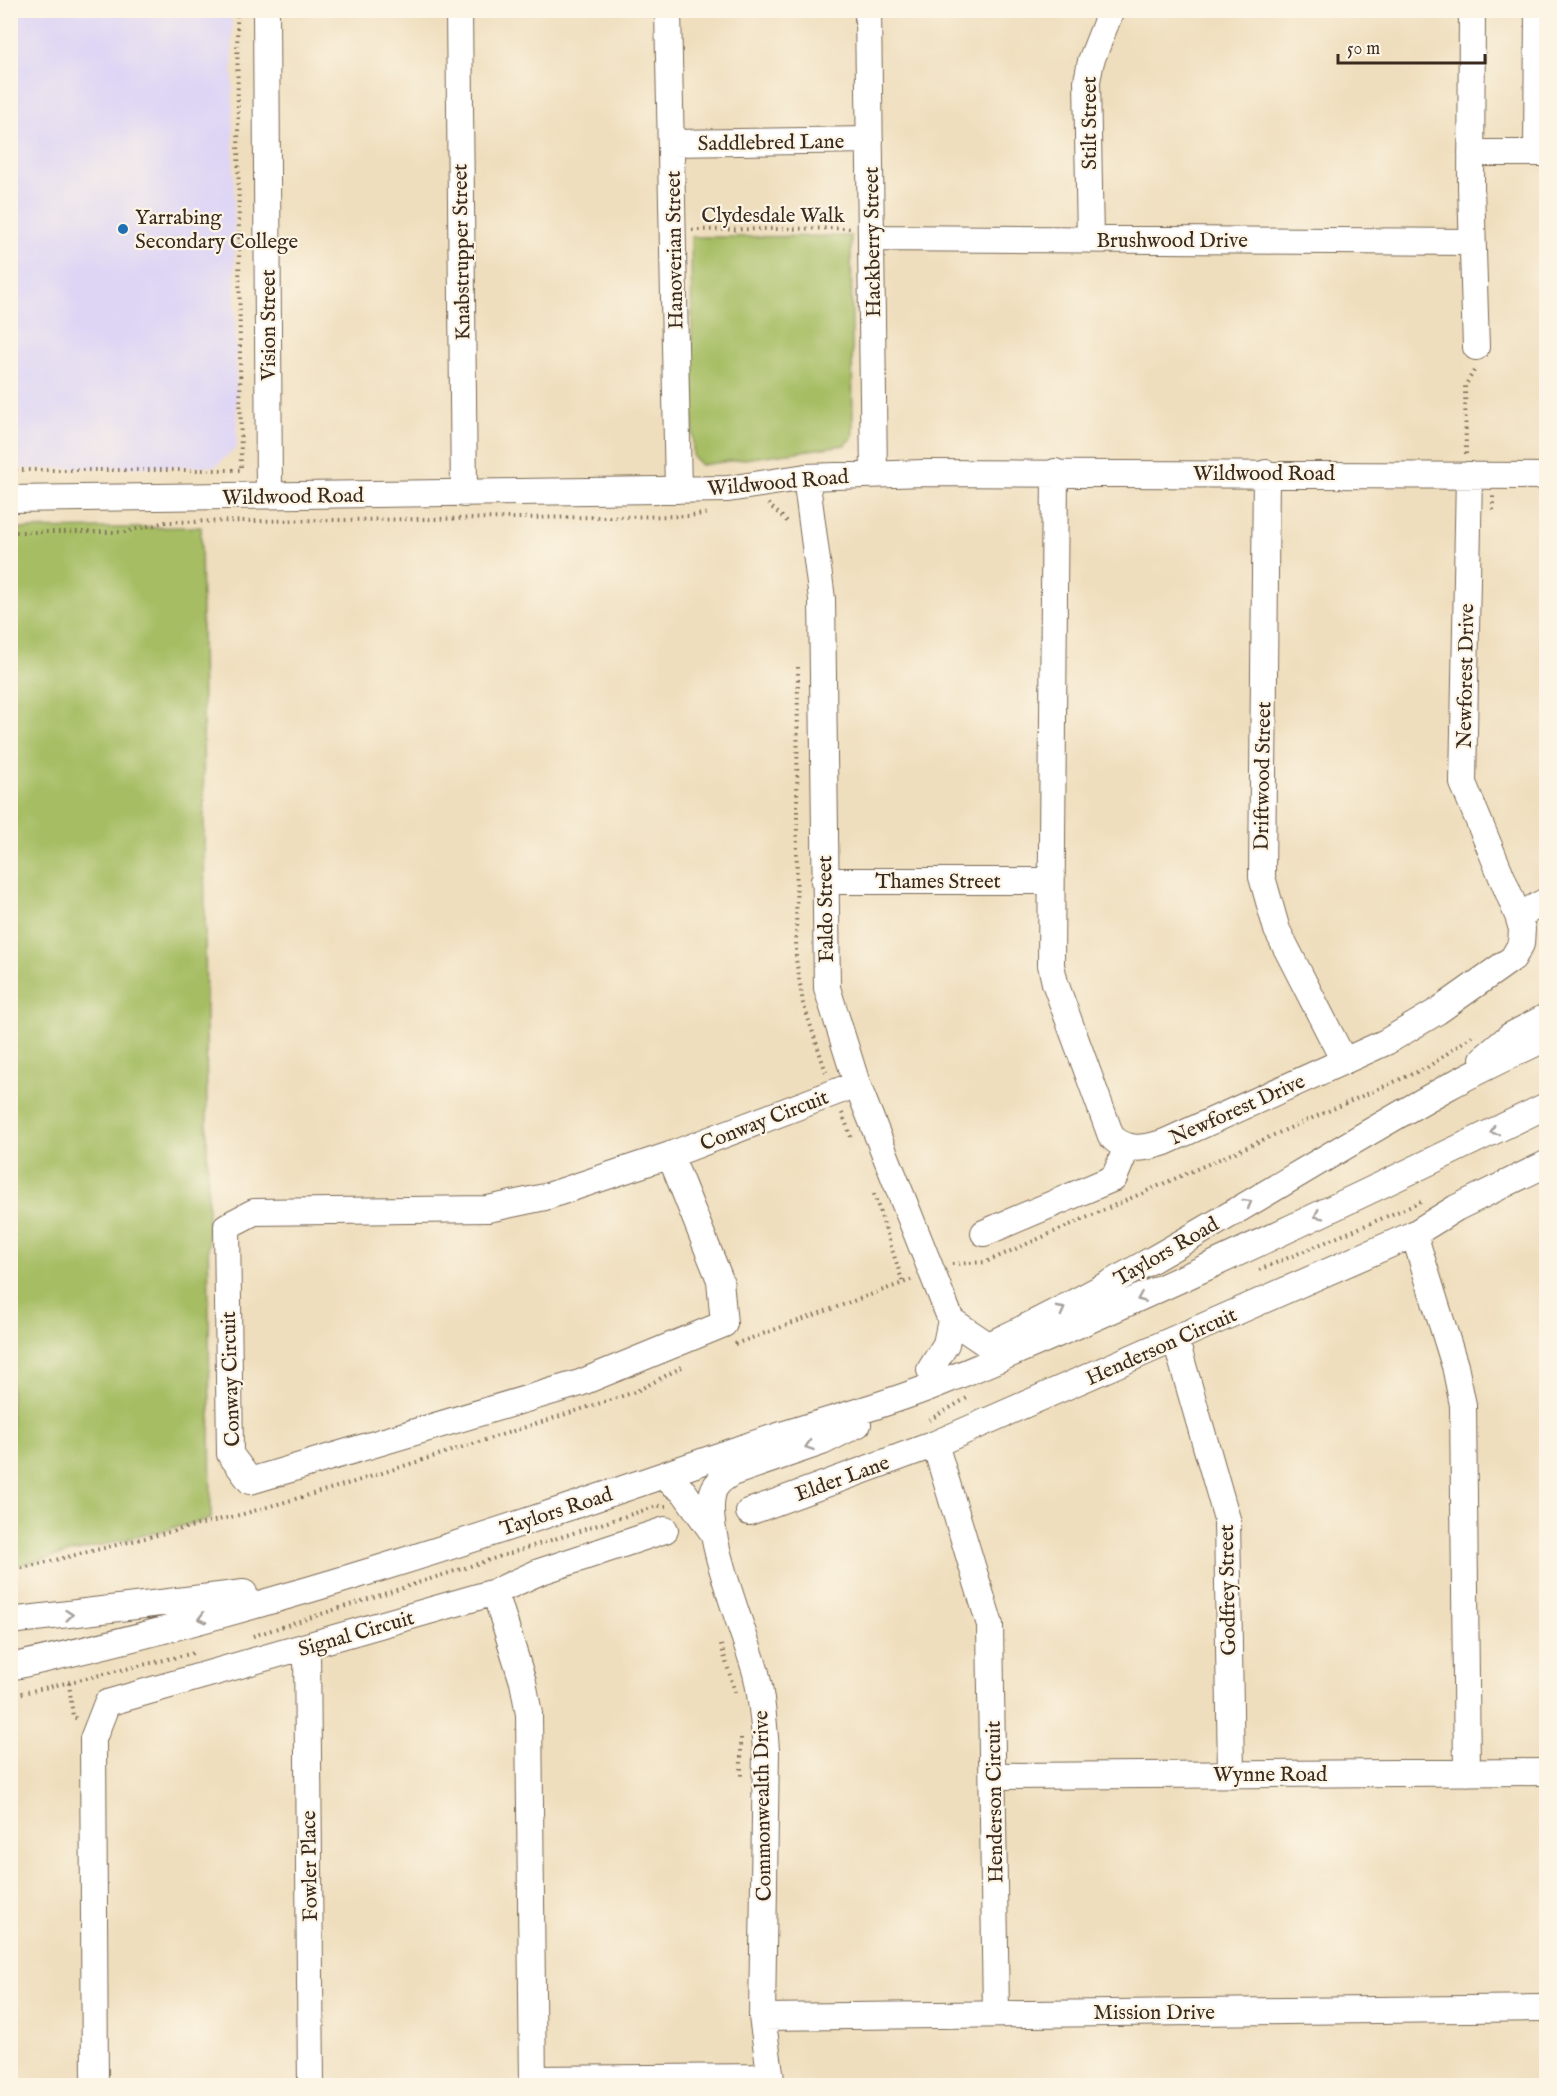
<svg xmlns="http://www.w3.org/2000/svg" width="1557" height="2096" font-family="'IM FELL English',serif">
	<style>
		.built { fill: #ded5f5 }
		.green { fill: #a6bd63; stroke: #707440; stroke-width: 1.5 }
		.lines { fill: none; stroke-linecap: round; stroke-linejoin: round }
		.minor-casing { stroke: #7a6956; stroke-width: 28 }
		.path { stroke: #7a6956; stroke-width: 4; stroke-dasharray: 1.5 4.5; stroke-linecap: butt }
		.minor { stroke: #fff; stroke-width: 26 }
		.oneway { stroke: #a79f9a }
		.poi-dot { fill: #1f6fb2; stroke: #fcf5e5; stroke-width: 2 }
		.labels { text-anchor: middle; stroke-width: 4.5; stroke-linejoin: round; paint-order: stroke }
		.street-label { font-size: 21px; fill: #3b2a1e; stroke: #fcf5e5 }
		.poi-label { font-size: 21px; fill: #3b2a1e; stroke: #fcf5e5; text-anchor: start }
	</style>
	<rect width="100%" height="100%" fill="#fcf5e5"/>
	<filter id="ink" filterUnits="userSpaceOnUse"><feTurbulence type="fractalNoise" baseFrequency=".0167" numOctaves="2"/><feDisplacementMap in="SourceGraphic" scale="12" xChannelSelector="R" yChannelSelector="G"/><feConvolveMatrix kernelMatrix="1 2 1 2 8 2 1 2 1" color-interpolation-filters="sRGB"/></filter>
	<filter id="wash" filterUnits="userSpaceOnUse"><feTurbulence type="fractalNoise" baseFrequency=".008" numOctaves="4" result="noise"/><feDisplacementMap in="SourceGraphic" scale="24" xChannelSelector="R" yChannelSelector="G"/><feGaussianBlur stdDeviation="1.35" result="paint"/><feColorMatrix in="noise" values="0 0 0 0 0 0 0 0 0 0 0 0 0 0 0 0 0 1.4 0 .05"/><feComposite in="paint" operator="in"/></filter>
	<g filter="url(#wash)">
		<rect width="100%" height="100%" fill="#efdebd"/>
		<!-- built -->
		<path class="built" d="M10 11H232L237 447 216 466 11 469Z"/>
		<!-- green -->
		<path class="green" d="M851 236 853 436 845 445 701 465 693 457 691 237Z
			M201 527 211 1519 11 1567V529Z"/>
	</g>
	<g filter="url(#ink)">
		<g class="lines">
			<defs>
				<path id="minor" d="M266 10 269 496
					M459 10 464 494
					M668 10 678 490
					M868 10 874 474
					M1472 10 1471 187 1476 347
					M672 143 870 140
					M1471 153H1546
					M1537 153 1538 10
					M872 238 1472 242
					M1090 240 1087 81 1091 61 1111 10
					M1055 472 1051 965 1055 983 1111 1136C1126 1152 1145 1149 1165 1142L1386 1042 1438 1011 1513 958 1521 944 1522 929 1518 916 1463 783 1469 475
					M1266 473 1262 877 1277 930 1344 1061
					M806 477 822 599 827 988 857 1084 951 1320
					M10 499 728 489 806 477 924 473 1546 476
					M824 881H1051
					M1518 916 1546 901
					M1483 1059 1510 1036 1546 1017
					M670 1155 720 1280 724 1324 580 1383 250 1481 230 1454 227 1226 254 1212 488 1209 545 1197 670 1155 857 1084
					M984 1233 1114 1178 1127 1147
					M1414 1234 1456 1208 1546 1164
					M951 1320 988 1345
					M1176 1341 1227 1519 1231 1775
					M995 1342C1152 1268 1297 1171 1448 1087 1480 1069 1514 1054 1546 1038
					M930 1370 946 1344 951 1320
					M663 1476 684 1492 711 1530
					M749 1512 935 1444
					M495 1592 539 1572 665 1530
					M10 1621 244 1593
					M307 1647 311 2086
					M10 1667C257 1613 498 1533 736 1450 804 1426 874 1410 940 1383 1146 1300 1346 1202 1546 1106
					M994 1776 1546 1772
					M996 2013 990 1625 935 1444 1414 1234 1455 1366 1463 1405 1467 1773
					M762 2017 1546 2008
					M533 2079 769 2077
					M95 2086 93 1739 107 1703 495 1592 523 1682 529 1714 533 2086
					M772 2086 762 2017 766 1750C764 1724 762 1698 756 1673 744 1630 704 1536 712 1496 714 1484 722 1479 732 1473L822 1442 858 1424"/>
			</defs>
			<!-- minor casing -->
			<use href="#minor" class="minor-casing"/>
			<!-- path -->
			<path class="path" d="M692 230 850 228
				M1466 454 1465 386 1475 369
				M10 470H241L237 10
				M768 504 789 523
				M1493 510V496
				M10 532H125L165 522 690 516 710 513
				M798 667 796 959 803 1003 826 1072
				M842 1113 851 1137
				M874 1194 903 1283
				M952 1264 986 1262 1428 1067 1472 1036
				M1259 1270 1421 1202
				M735 1344 911 1280
				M929 1420 967 1398
				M10 1571 243 1514 354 1482 635 1392 682 1367
				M253 1636 657 1506H666
				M721 1645 735 1692
				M69 1683 73 1717 79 1719
				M10 1696 194 1653
				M741 1738V1776"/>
			<!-- minor -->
			<use href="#minor" class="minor"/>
		</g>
		<!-- one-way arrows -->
		<defs><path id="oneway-chevron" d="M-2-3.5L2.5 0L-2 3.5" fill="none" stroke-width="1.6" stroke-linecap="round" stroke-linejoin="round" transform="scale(1.5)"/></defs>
		<g class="oneway">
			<use href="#oneway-chevron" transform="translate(1494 1131) rotate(154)"/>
			<use href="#oneway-chevron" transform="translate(1248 1203) rotate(-30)"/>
			<use href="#oneway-chevron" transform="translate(1318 1215) rotate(154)"/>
			<use href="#oneway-chevron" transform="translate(1141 1298) rotate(157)"/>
			<use href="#oneway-chevron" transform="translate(1061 1310) rotate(-28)"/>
			<use href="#oneway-chevron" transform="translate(809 1446) rotate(161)"/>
			<use href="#oneway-chevron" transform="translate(69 1615) rotate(-6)"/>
			<use href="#oneway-chevron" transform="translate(202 1618) rotate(165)"/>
		</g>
	</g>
	<!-- markers -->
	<circle class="poi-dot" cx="123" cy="229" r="6"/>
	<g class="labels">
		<!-- street labels -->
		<g class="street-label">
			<text transform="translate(1089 123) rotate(-90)" y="7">Stilt Street</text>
			<text transform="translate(771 142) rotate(-1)" y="7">Saddlebred Lane</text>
			<text x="773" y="222">Clydesdale Walk</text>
			<text x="1172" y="247">Brushwood Drive</text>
			<text transform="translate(872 242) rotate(-91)" y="7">Hackberry Street</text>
			<text transform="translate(674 250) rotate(-91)" y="7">Hanoverian Street</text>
			<text transform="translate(461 252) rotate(-91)" y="7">Knabstrupper Street</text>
			<text transform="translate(268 325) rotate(-90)" y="7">Vision Street</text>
			<text x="1264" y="480">Wildwood Road</text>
			<text transform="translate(778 482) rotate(-5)" y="7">Wildwood Road</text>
			<text transform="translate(293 496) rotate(-1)" y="7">Wildwood Road</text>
			<text transform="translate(1465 676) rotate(-89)" y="7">Newforest Drive</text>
			<text transform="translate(1262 776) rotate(-89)" y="7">Driftwood Street</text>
			<text x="938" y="888">Thames Street</text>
			<text transform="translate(825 909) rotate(-91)" y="7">Faldo Street</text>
			<text transform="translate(1237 1109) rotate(-24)" y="7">Newforest Drive</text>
			<text transform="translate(764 1120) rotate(-21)" y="7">Conway Circuit</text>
			<text transform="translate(1166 1251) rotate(-30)" y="7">Taylors Road</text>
			<text transform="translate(1161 1346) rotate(-24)" y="7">Henderson Circuit</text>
			<text transform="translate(230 1379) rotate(-92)" y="7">Conway Circuit</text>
			<text transform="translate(842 1478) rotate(-20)" y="7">Elder Lane</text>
			<text transform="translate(556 1511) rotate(-18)" y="7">Taylors Road</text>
			<text transform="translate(1227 1590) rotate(-91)" y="7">Godfrey Street</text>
			<text transform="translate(356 1633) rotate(-16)" y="7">Signal Circuit</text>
			<text x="1270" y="1781">Wynne Road</text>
			<text transform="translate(994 1802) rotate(-91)" y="7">Henderson Circuit</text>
			<text transform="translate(762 1806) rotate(-91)" y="7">Commonwealth Drive</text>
			<text transform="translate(309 1866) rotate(-91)" y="7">Fowler Place</text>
			<text x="1154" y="2019">Mission Drive</text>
		</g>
		<!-- poi labels -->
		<g class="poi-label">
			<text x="135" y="224">Yarrabing<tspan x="135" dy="24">Secondary College</tspan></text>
		</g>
	</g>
	<!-- margin -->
	<rect width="1557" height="2096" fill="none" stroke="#fcf5e5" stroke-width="36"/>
	<!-- scale -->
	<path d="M1338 54v9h147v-9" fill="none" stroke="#3b2a1e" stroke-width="3"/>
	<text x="1347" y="54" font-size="18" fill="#3b2a1e" stroke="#fcf5e5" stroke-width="4.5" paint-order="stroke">50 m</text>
</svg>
